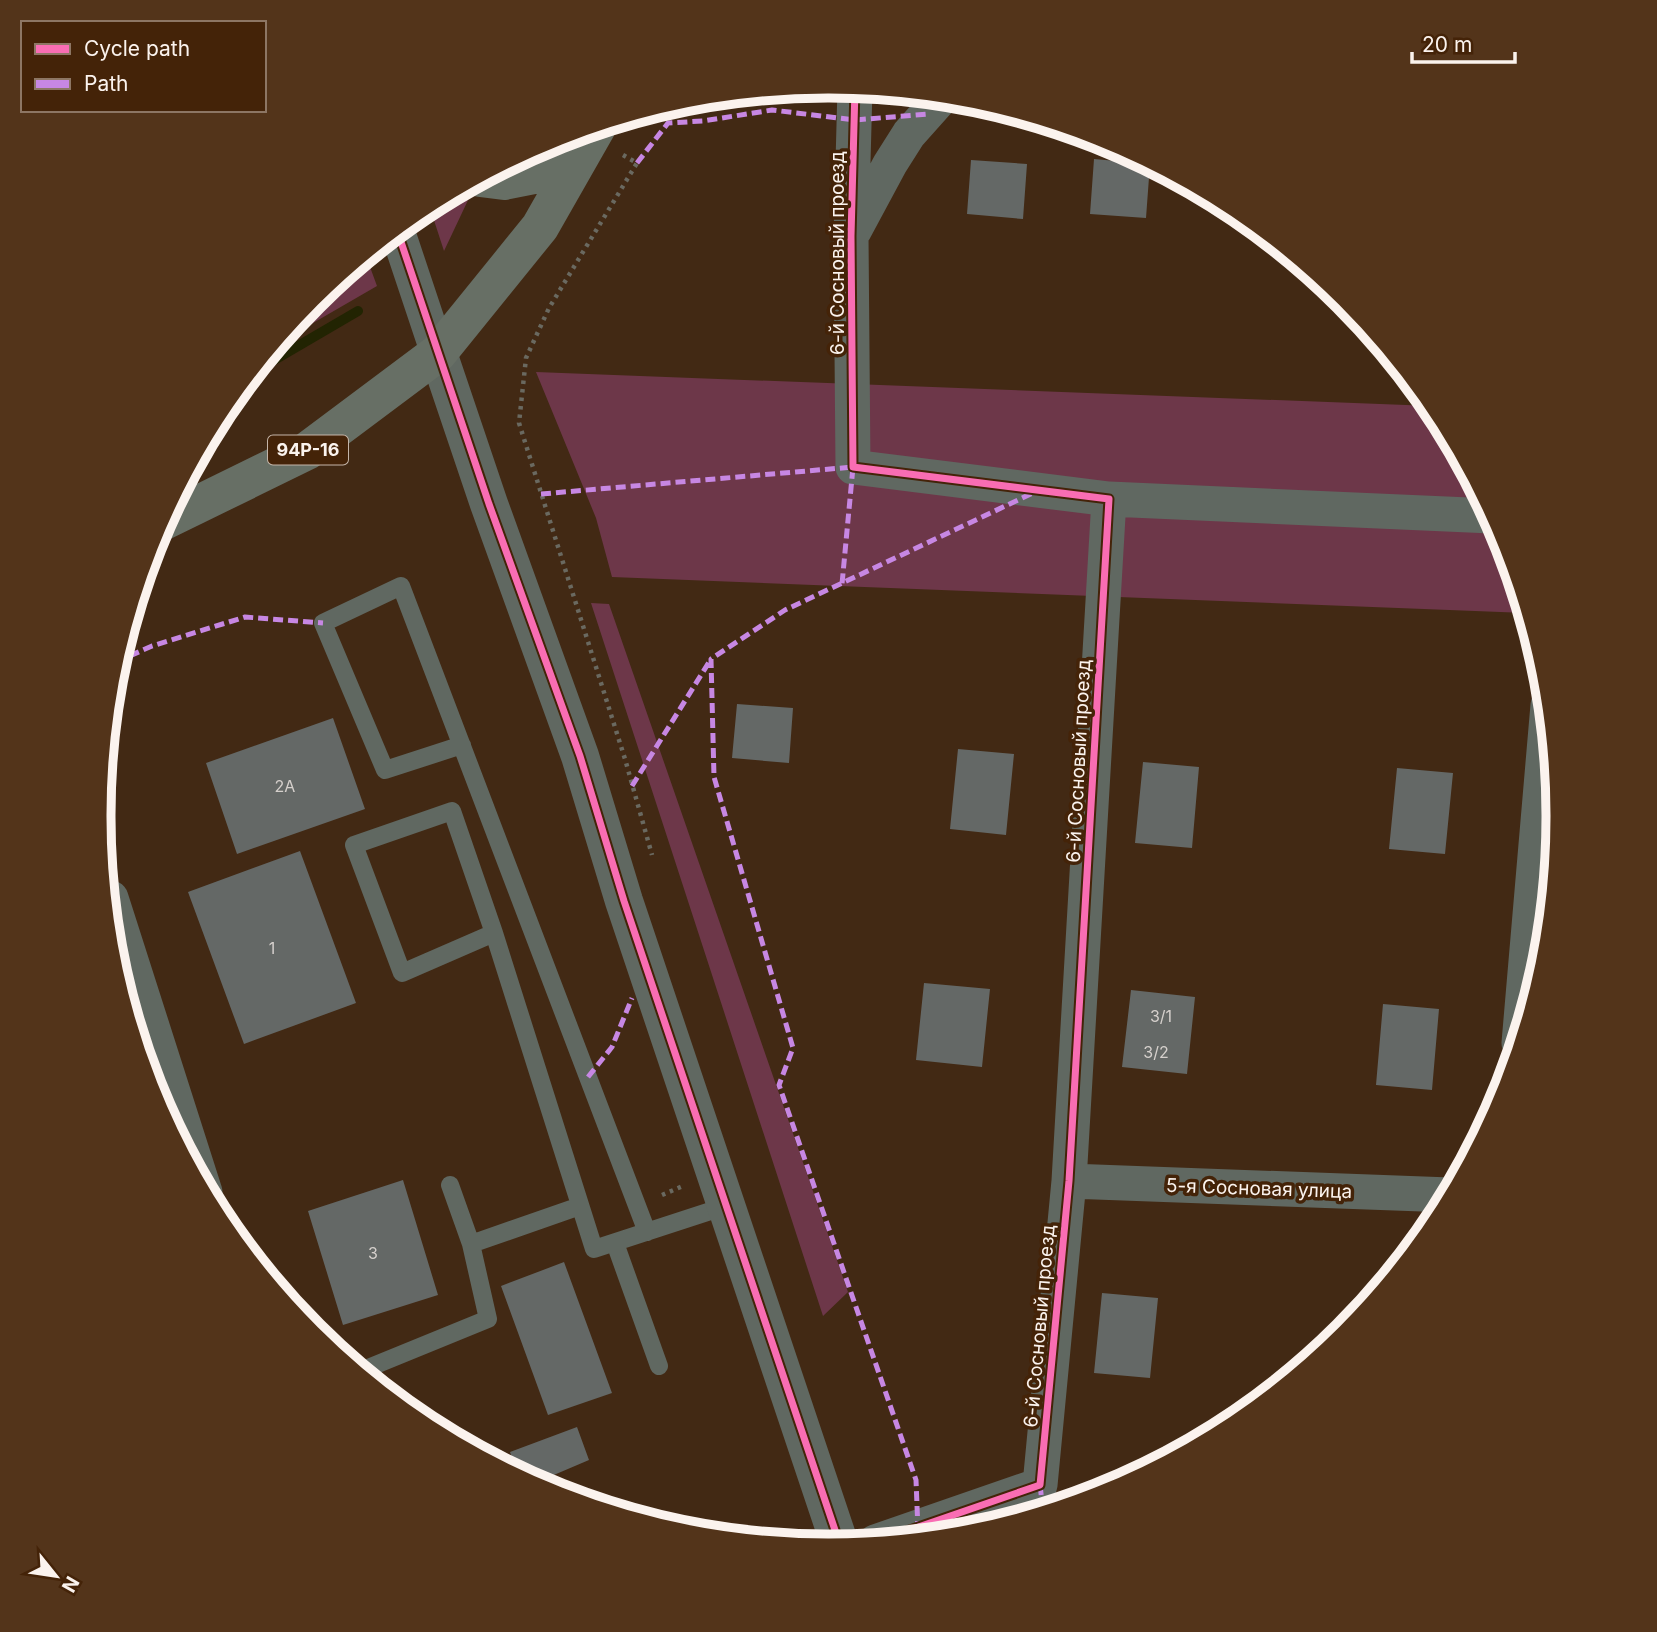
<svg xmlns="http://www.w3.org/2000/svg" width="1657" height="1632" font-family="Inter,sans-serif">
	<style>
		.green { fill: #6d3749 }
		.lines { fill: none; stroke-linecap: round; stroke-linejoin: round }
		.stream { stroke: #222402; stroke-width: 10 }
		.building { fill: #646866 }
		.path { stroke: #6a6960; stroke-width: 4.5; stroke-dasharray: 3.5 5; stroke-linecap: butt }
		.service { stroke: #606861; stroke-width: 18 }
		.minor { stroke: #606861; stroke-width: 35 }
		.tertiary { stroke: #606861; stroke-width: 38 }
		.primary { stroke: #676f65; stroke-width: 38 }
		.quiet { stroke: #c787e3; stroke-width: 5; stroke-dasharray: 10 5; stroke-linecap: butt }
		.cycleway-casing { stroke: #442308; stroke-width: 11 }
		.cycleway { stroke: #f96db3; stroke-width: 7 }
		.labels { text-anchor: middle; stroke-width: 7; stroke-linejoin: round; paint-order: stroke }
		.number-label { font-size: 16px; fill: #d5d0cc }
		.shield { fill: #442308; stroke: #c4b5a9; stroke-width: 2 }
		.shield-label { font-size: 18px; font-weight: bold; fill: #fbf3ee }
		.street-label { font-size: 19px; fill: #fbf3ee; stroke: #442308 }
		.rim { fill: none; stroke: #fbf3ee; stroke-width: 9 }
	</style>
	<rect width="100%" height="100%" fill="#422914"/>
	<!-- green -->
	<path class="green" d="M478 179 444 251 429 205Z
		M366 256 377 286 275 345 312 299Z
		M536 372 1432 406 1503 537 1526 613 612 577 596 518Z
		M591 603 609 604 848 1292 823 1316Z"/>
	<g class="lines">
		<!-- stream -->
		<path class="stream" d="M252 373 358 311"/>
	</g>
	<!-- building -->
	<path class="building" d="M1094 159 1150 164 1146 218 1090 214Z
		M971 160 1027 164 1023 219 967 214Z
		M737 704 793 708 789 763 732 758Z
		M333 718 365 809 237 854 206 763Z
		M958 749 1014 754 1006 835 950 829Z
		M1143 762 1199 767 1192 848 1135 843Z
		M1397 768 1453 773 1445 854 1389 849Z
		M300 851 356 1003 244 1044 188 892Z
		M924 983 990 989 982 1067 916 1060Z
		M1131 990 1195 997 1187 1074 1122 1067Z
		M1383 1004 1439 1009 1432 1090 1376 1085Z
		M403 1180 438 1295 343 1325 308 1211Z
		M564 1262 612 1393 548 1415 501 1286Z
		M1102 1293 1158 1298 1150 1378 1094 1373Z
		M1355 1302 1369 1303 1353 1322Z
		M577 1427 589 1460 535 1483 518 1474 510 1452Z"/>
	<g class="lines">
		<!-- path -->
		<path class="path" d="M623 155 637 163 549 308 526 358 519 423 625 759 652 855
			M662 1195 683 1186"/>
		<!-- service -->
		<path class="service" d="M462 745 385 770 323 623 401 586 647 1232
			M494 933 402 973 354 845 452 811 494 933 594 1249 726 1206
			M450 1185 471 1244
			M615 1243 659 1366
			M368 1368 488 1319 471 1244 580 1206"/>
		<!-- minor -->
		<path class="minor" d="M855 88 851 236 853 467 1109 499 1069 1181 1040 1485 875 1542
			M397 230 438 353
			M854 231 890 164 909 134 942 97
			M1109 499 1492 516
			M111 898 205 1192
			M1519 1043 1548 705
			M1069 1181 1450 1195"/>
		<!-- tertiary -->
		<path class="tertiary" d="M438 353 489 504 580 756 624 901 840 1545"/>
		<!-- primary -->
		<path class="primary" d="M480 178 504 181 574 167
			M162 522 307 451 438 353 540 227 597 127"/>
		<!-- quiet -->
		<path class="quiet" d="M637 163 668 123 703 121 772 110 855 120 928 114
			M541 494 853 467 842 584
			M116 662 152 646 245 617 323 623
			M632 786 711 659
			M106 891 111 898
			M588 1077 612 1047 632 998
			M1040 1485 1043 1510
			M918 1531 916 1480 779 1085 793 1048 714 777 711 659 785 610 1035 492"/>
		<defs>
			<path id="cycleway" d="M855 88 851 236 853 467 1109 499 1069 1181 1040 1485 875 1542
				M397 230 489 504 580 756 624 901 840 1545"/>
		</defs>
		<!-- cycleway casing -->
		<use href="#cycleway" class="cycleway-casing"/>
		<!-- cycleway -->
		<use href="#cycleway" class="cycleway"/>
	</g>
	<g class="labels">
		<!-- number labels -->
		<g class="number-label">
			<text x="285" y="792">2А</text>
			<text x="272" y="954">1</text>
			<text x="1161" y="1022">3/1</text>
			<text x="1156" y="1058">3/2</text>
			<text x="373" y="1259">3</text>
		</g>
		<!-- shield labels -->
		<rect class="shield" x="268" y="435.5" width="80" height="29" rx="5"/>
		<g class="shield-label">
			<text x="308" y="456">94Р-16</text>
		</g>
		<!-- street labels -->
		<g class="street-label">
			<text transform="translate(837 253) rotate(-90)" y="7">6-й Сосновый проезд</text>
			<text transform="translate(1078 761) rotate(-87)" y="7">6-й Сосновый проезд</text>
			<text transform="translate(1259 1188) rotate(2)" y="7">5-я Сосновая улица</text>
			<text transform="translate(1039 1326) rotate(-85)" y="7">6-й Сосновый проезд</text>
		</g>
	</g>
	<!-- crop -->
	<path d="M0 0H1657V1632H0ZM828 98H829A717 717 0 0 1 1546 815V817A717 717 0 0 1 829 1534H828A717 717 0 0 1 111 817V815A717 717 0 0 1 828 98Z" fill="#53341a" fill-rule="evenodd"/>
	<path class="rim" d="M828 98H829A717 717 0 0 1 1546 815V817A717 717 0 0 1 829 1534H828A717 717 0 0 1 111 817V815A717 717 0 0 1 828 98Z"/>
	<!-- legend -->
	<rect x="21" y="21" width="245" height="91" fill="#442308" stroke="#8d7664" stroke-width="2"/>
	<rect x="35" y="44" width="35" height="10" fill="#f96db3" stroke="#8d7664" stroke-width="2"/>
	<text x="84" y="56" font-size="21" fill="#fbf3ee">Cycle path</text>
	<rect x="35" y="79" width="35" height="10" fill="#c787e3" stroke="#8d7664" stroke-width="2"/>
	<text x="84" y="91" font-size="21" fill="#fbf3ee">Path</text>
	<!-- north arrow -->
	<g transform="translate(56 1576) rotate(120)" stroke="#442308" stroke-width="5" paint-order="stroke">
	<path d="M0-5L12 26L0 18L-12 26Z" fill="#fbf3ee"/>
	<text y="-10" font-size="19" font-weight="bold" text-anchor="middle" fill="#fbf3ee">N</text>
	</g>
	<!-- scale -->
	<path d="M1412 52v10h103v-10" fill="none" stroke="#fbf3ee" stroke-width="3.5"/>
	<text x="1422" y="52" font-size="21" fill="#fbf3ee" stroke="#442308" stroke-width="5" paint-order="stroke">20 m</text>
</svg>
